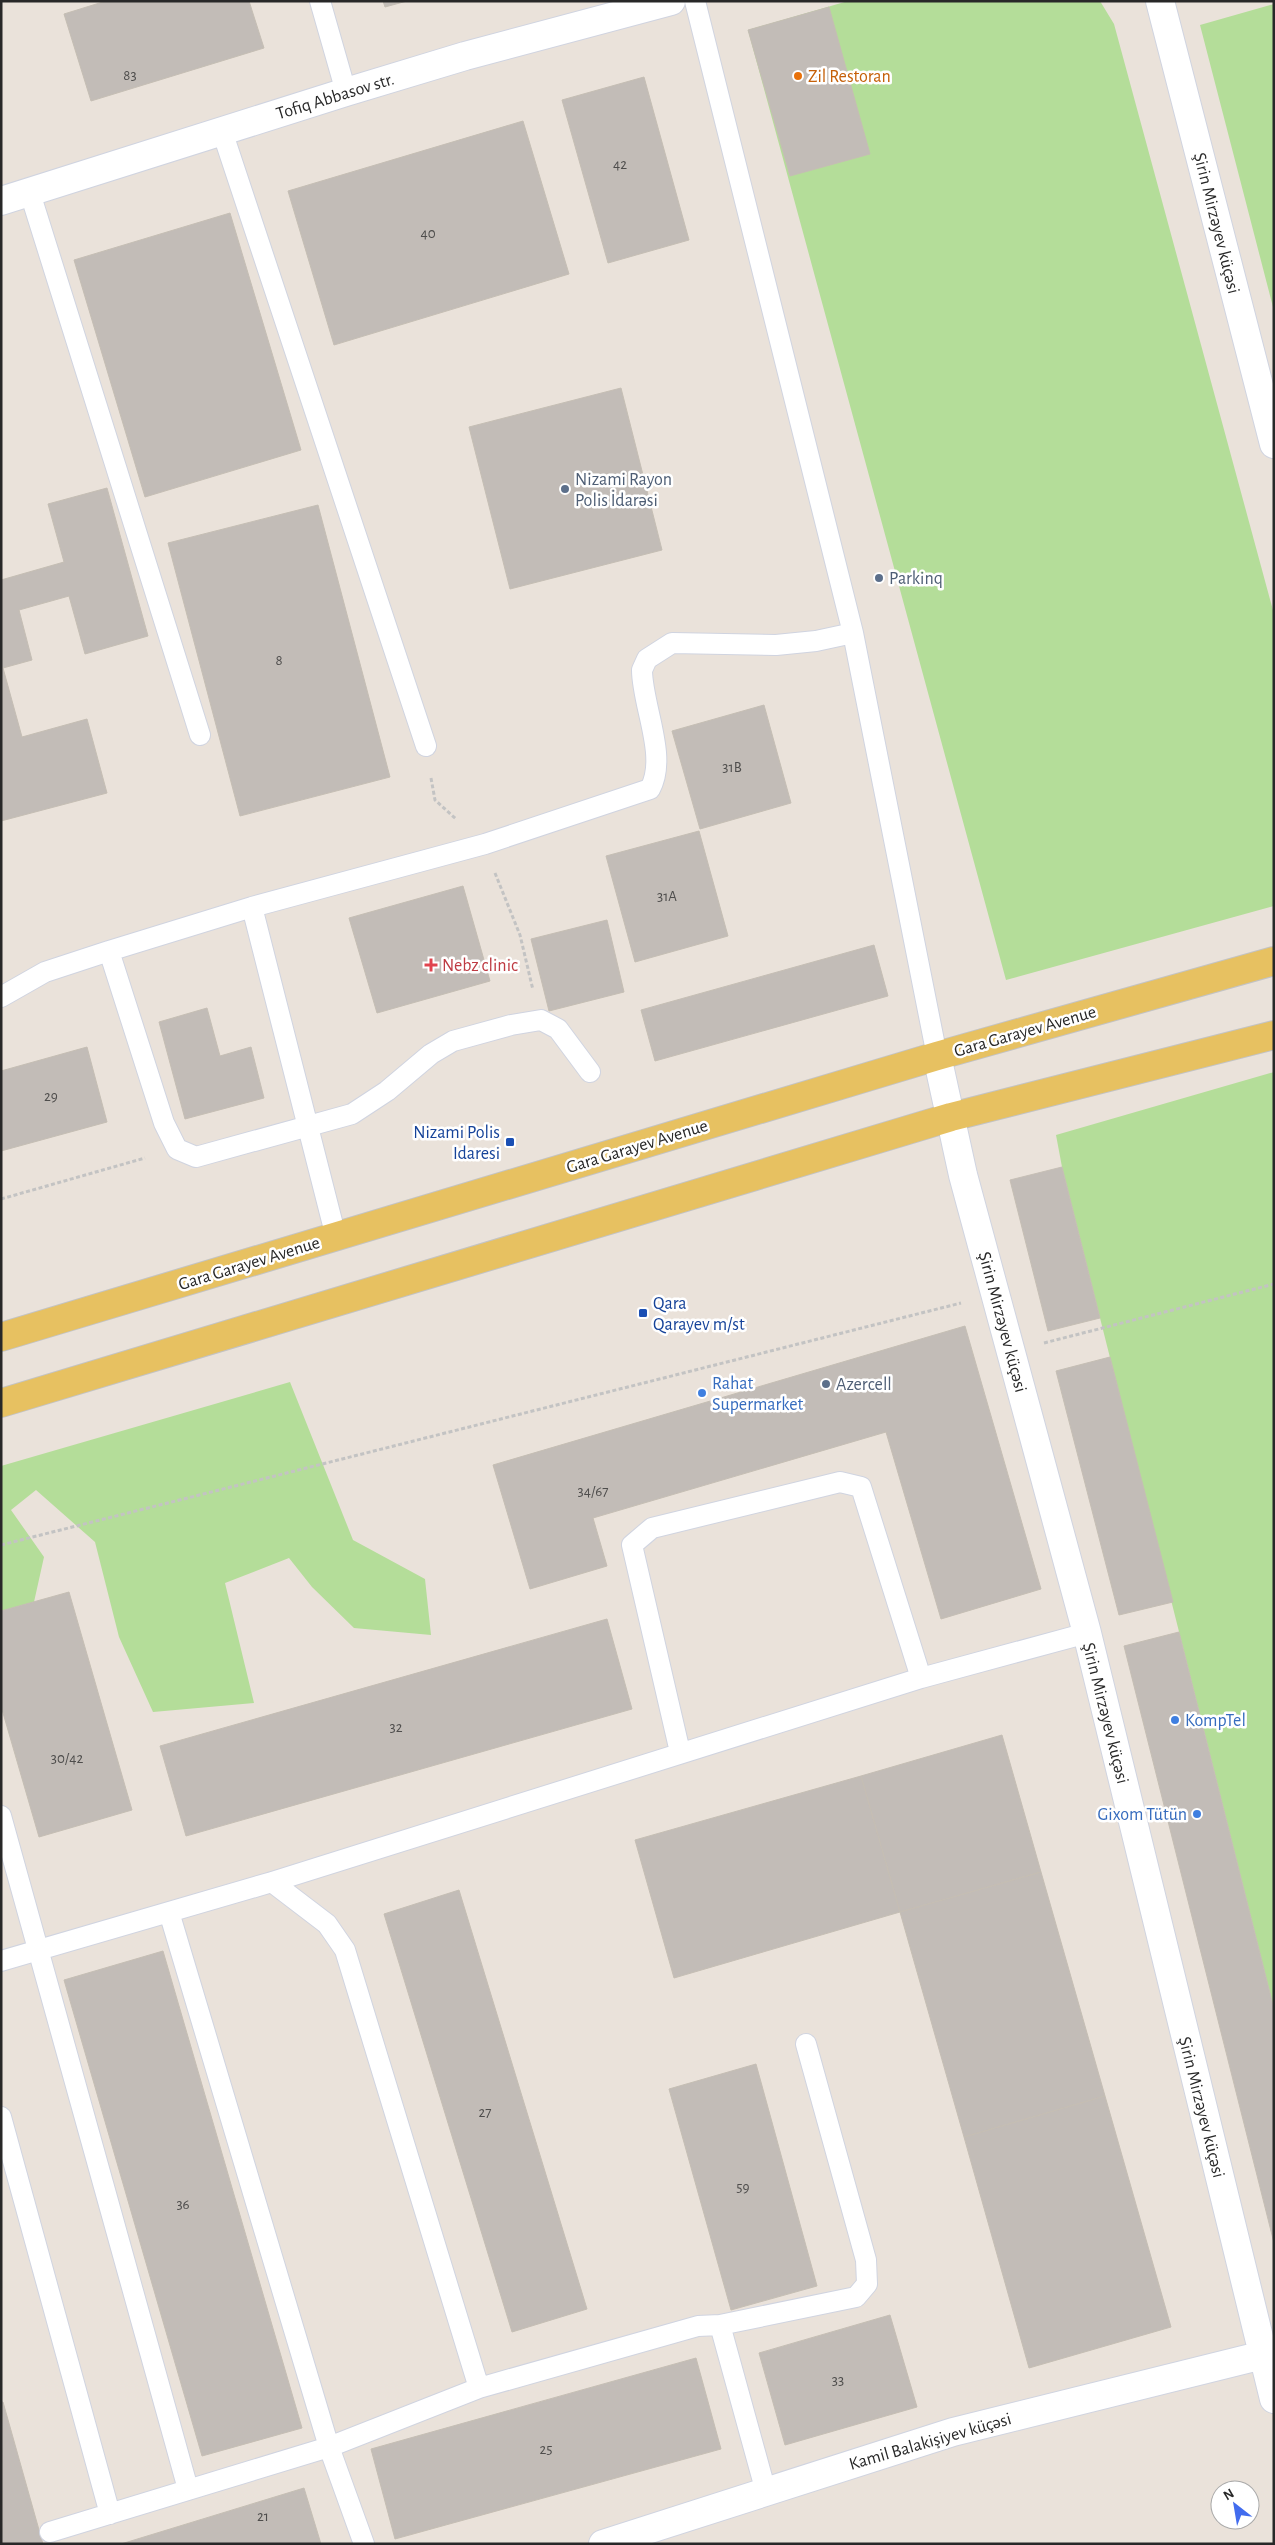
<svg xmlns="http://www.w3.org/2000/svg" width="1275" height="2545" font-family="'Alegreya Sans',sans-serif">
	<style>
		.green { fill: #b4dd99 }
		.building { fill: #c2bcb7; stroke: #c5beb4 }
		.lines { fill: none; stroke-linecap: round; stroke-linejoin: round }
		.lane-casing { stroke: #d0d4e0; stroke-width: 22 }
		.street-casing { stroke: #d0d4e0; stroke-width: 30 }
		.secondary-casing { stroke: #d0d4e0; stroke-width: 30 }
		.primary-casing { stroke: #c3c3c3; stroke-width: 30 }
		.path { stroke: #c3c3c3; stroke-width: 3; stroke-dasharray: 4 2.5; stroke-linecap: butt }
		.lane { stroke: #fff; stroke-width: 20 }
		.street { stroke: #fff; stroke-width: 28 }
		.secondary { stroke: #fff; stroke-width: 28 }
		.primary { stroke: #e7c161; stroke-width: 28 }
		.food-dot { fill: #e8710a; stroke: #fff; stroke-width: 2 }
		.service-dot { fill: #5c6f8a; stroke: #fff; stroke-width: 2 }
		.health-dot { fill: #e0444e; stroke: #fff; stroke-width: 2 }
		.transit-dot { fill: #1a4fb4; stroke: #fff; stroke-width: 2 }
		.shop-dot { fill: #3f7fe0; stroke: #fff; stroke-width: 2 }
		.labels { text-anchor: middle; stroke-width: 5; stroke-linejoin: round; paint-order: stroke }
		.number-label { font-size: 15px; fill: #4e4d4c }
		.food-label { font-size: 18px; fill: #c56008; stroke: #fff; text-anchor: start }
		.street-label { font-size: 18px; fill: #282828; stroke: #fff }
		.service-label { font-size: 18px; fill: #4e5e75; stroke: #fff; text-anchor: start }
		.health-label { font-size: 18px; fill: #be3a42; stroke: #fff; text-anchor: start }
		.transit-label { font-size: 18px; fill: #164399; stroke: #fff; text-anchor: end }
		.shop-label { font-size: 18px; fill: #366cbe; stroke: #fff; text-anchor: start }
	</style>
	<rect width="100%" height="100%" fill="#eae2da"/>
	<!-- green -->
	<path class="green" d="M848 1H1100L1114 24 1274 614V906L1006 980 748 30Z
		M1274 4V311L1200 25Z
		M1274 1072V2009L1062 1167 1056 1135Z
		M290 1382 353 1540 425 1579 431 1635 354 1628 312 1587 289 1558 225 1583 254 1703 153 1712 119 1637 95 1542 36 1490 11 1510 44 1557 34 1602 1 1611V1466Z"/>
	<!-- building -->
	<path class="building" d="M106 1H249L264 48 91 101 64 14Z
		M383 1H407L385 7Z
		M829 7 870 154 790 176 748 30Z
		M644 77 689 240 608 263 562 100Z
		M523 121 569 274 334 345 288 191Z
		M230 213 301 450 145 497 74 260Z
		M621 388 662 550 510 589 469 427Z
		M107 488 148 636 85 654 69 596 19 610 32 660 3 668 22 737 87 719 107 793 1 821V580L64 562 48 504Z
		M318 505 390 777 240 816 168 543Z
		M764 705 791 803 700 829 672 731Z
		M699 831 728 936 635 962 606 856Z
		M463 886 490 981 377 1013 349 918Z
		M607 920 624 992 549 1011 531 939Z
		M874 945 888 996 655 1061 641 1010Z
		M207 1008 220 1056 251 1047 264 1098 185 1119 159 1022Z
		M87 1047 107 1122 1 1151V1071Z
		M1062 1167 1100 1318 1048 1331 1010 1180Z
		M965 1326 1041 1589 941 1619 886 1432 593 1518 607 1566 530 1589 493 1465Z
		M1110 1357 1173 1602 1119 1615 1056 1371Z
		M69 1592 132 1810 39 1837 1 1706V1611Z
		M607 1619 632 1709 186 1836 160 1746Z
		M1179 1632 1274 2009V2243L1124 1646Z
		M1002 1735 1041 1872 900 1912 861 1776Z
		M861 1776 900 1912 674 1978 635 1840Z
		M1041 1872 1105 2096 964 2137 900 1912Z
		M459 1890 587 2309 512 2332 384 1914Z
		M163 1951 302 2428 202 2456 64 1980Z
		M756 2064 817 2286 731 2310 669 2089Z
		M1105 2096 1171 2327 1029 2368 964 2137Z
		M890 2315 917 2407 785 2445 759 2353Z
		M696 2358 721 2449 395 2539 371 2449Z
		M1 2402H3L43 2544H1Z
		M304 2488 321 2544H121Z"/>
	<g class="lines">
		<defs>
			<path id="lane" d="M320 1 346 92
				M695 1 853 633 937 1056
				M222 131 426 746
				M30 193 200 735
				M109 951 252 907
				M1 997 45 972 109 951 164 1123 177 1149 196 1157 352 1114 387 1091 431 1054 453 1041 511 1025 541 1020 558 1029 590 1072
				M336 1237 252 907 485 844 650 789C668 757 642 705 642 670L647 659 672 643 776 645 816 641 853 633
				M680 1752 632 1545 652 1528 840 1482 861 1487 921 1678
				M1 1816 188 2489
				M272 1882 327 1924 345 1950 479 2388
				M169 1912 329 2447 364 2544
				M1 1961 272 1882 921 1678 1087 1633
				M1 2117 110 2514
				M720 2325 766 2492
				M50 2532 329 2447 479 2388 698 2326 720 2325 856 2297 867 2284 866 2260 806 2044"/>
			<path id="street" d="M1 201 346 92 465 56 671 1
				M937 1056 963 1175 1087 1633 1274 2399
				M603 2544 953 2432 1263 2355"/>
			<path id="secondary" d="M1160 1 1274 444"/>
			<path id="primary" d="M1 1337 937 1056 1274 961
				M1 1403 951 1117 1274 1035"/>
		</defs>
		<!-- lane casing -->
		<use href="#lane" class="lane-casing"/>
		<!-- street casing -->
		<use href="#street" class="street-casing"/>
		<!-- secondary casing -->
		<use href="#secondary" class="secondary-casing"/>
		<!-- primary casing -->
		<use href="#primary" class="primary-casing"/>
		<!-- path -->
		<path class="path" d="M431 778 435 800 456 819
			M495 873 520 935 533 990
			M1 1199 145 1158
			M1044 1343 1274 1284
			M1 1545 961 1303"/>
		<!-- lane -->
		<use href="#lane" class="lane"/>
		<!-- street -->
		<use href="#street" class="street"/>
		<!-- secondary -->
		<use href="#secondary" class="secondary"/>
		<!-- primary -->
		<use href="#primary" class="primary"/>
	</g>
	<!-- markers -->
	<circle class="food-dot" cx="798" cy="76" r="5"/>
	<g class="service-dot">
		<circle cx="565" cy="489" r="5"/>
		<circle cx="879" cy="578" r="5"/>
		<circle cx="826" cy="1384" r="5"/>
	</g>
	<path class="health-dot" d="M428.5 957.5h5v5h5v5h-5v5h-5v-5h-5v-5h5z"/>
	<g class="transit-dot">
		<rect x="505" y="1137" width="10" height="10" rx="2.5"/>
		<rect x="638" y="1308" width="10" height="10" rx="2.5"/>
	</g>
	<g class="shop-dot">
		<circle cx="702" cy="1393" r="5"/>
		<circle cx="1175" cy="1720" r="5"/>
		<circle cx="1197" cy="1814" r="5"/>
	</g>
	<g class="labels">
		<!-- number labels -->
		<g class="number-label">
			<text x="130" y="80">83</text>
			<text x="620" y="169">42</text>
			<text x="428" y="238">40</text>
			<text x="279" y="665">8</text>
			<text x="732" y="772">31B</text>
			<text x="667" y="901">31A</text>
			<text x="51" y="1101">29</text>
			<text x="593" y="1496">34/67</text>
			<text x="396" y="1732">32</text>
			<text x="67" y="1763">30/42</text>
			<text x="485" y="2117">27</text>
			<text x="743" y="2192">59</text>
			<text x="183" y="2209">36</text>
			<text x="838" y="2385">33</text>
			<text x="546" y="2454">25</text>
			<text x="263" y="2521">21</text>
		</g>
		<!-- food labels -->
		<g class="food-label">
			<text x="808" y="82">Zil Restoran</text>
		</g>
		<!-- street labels -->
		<g class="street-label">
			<text transform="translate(335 96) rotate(-17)" y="6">Tofiq Abbasov str.</text>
			<text transform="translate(1217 223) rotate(76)" y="6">Şirin Mirzəyev küçəsi</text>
			<text transform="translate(1025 1031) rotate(-16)" y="6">Gara Garayev Avenue</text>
			<text transform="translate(637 1146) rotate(-17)" y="6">Gara Garayev Avenue</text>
			<text transform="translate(249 1263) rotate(-17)" y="6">Gara Garayev Avenue</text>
			<text transform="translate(1003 1322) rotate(75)" y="6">Şirin Mirzəyev küçəsi</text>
			<text transform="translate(1106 1713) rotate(76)" y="6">Şirin Mirzəyev küçəsi</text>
			<text transform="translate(1202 2107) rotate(76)" y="6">Şirin Mirzəyev küçəsi</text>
			<text transform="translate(930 2441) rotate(-16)" y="6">Kamil Balakişiyev küçəsi</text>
		</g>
		<!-- service labels -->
		<g class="service-label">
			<text x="575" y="485">Nizami Rayon<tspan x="575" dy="21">Polis İdarəsi</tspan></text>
			<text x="889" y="584">Parkinq</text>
			<text x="836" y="1390">Azercell</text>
		</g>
		<!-- health labels -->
		<g class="health-label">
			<text x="442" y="971">Nebz clinic</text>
		</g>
		<!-- transit labels -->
		<g class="transit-label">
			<text x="500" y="1138">Nizami Polis<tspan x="500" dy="21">Idaresi</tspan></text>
			<text x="653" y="1309" text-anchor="start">Qara<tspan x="653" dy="21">Qarayev m/st</tspan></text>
		</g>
		<!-- shop labels -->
		<g class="shop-label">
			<text x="712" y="1389">Rahat<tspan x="712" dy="21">Supermarket</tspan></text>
			<text x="1185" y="1726">KompTel</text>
			<text x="1187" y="1820" text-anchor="end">Gixom Tütün</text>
		</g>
	</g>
	<!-- border -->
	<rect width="1275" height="2545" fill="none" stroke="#282828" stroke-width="5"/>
	<!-- north arrow -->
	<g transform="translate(1235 2505) rotate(329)"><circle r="24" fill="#ffffff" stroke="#a9a9a9"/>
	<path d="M0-4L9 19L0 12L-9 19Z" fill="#426cee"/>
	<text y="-8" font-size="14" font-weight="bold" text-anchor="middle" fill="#282828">N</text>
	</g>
</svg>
